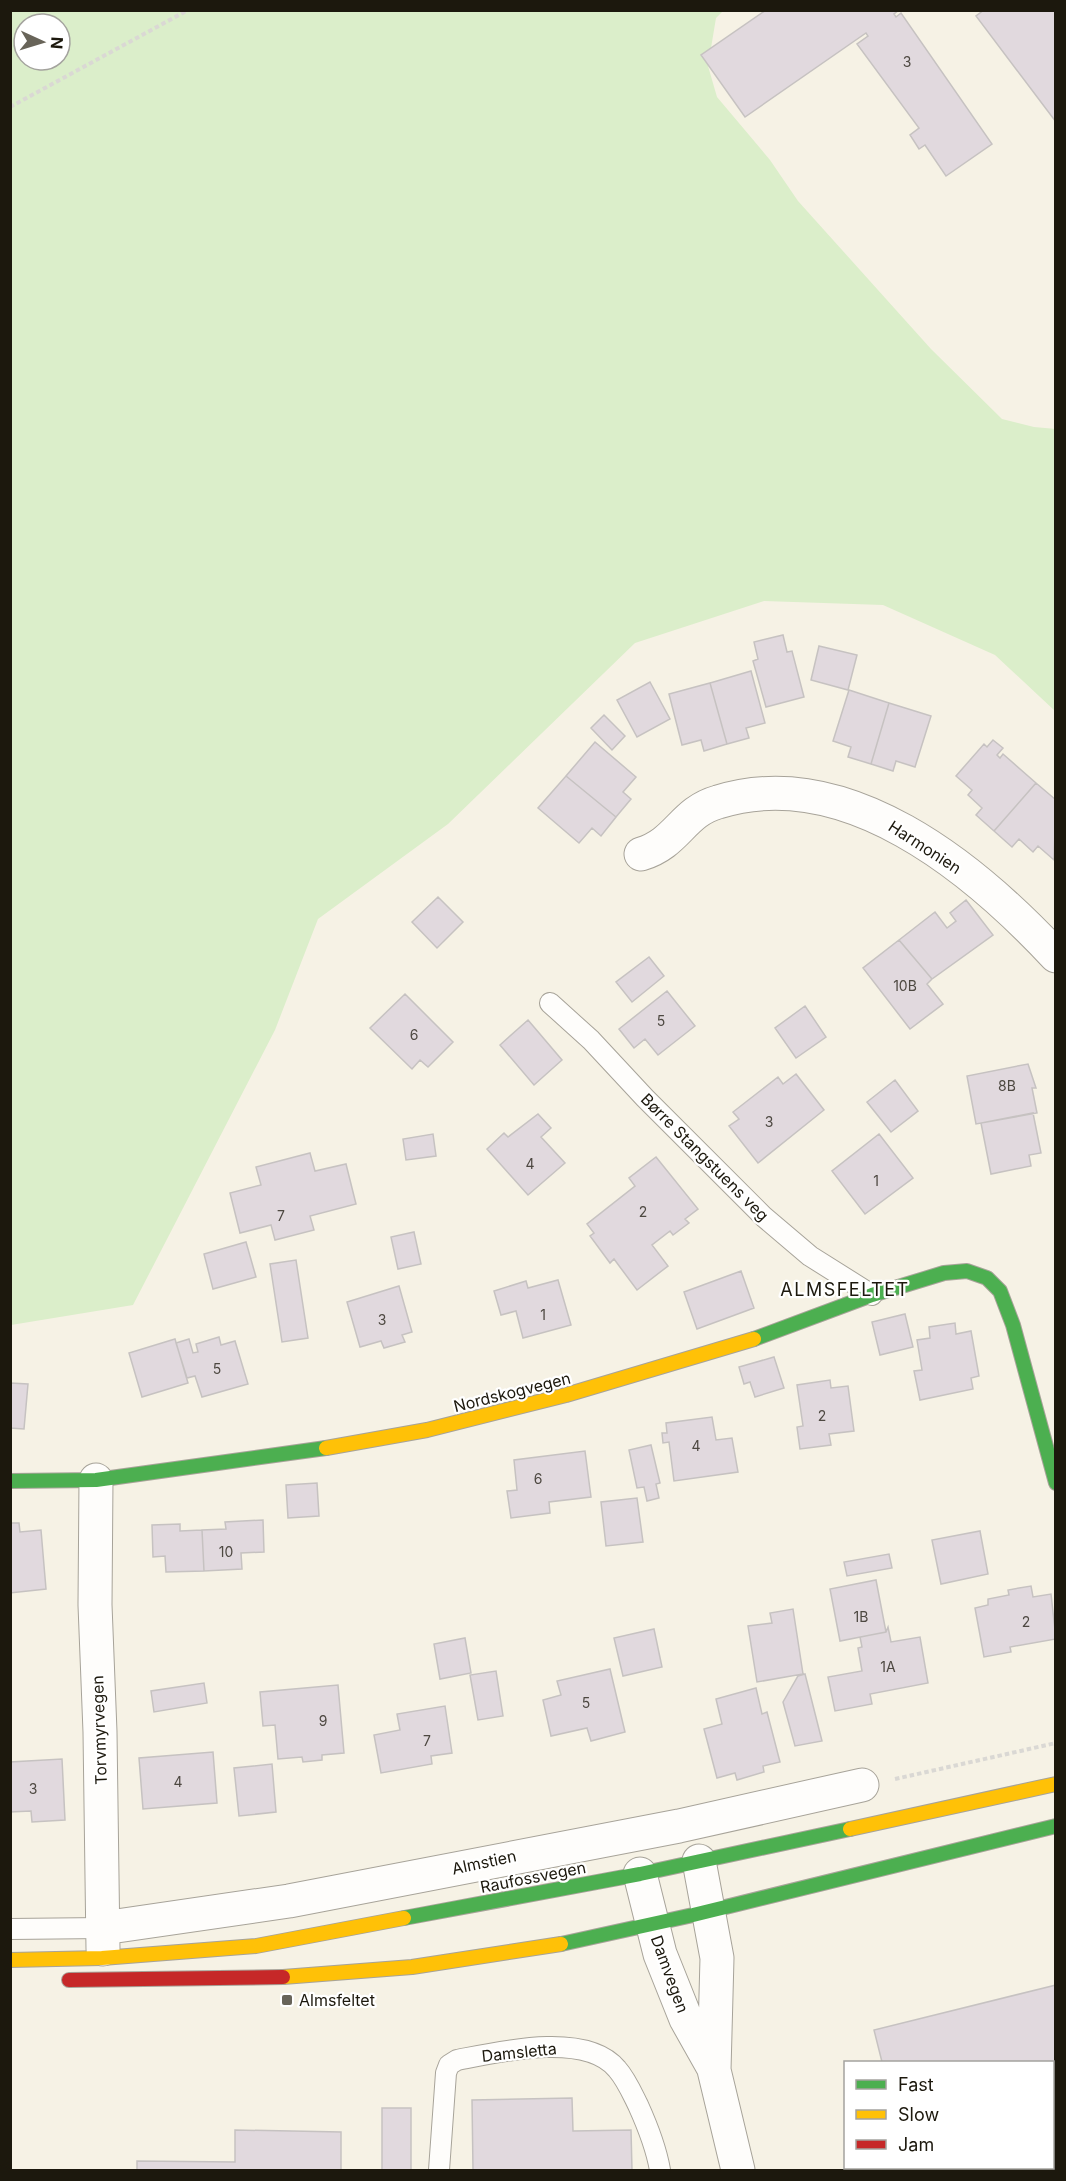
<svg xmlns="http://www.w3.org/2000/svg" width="1066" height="2181" font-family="Inter,sans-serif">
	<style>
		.green { fill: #dbeeca; fill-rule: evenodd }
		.building { fill: #e1d9de; stroke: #c6c2c1; stroke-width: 1.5 }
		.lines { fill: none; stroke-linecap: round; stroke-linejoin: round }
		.lane-casing { stroke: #a7a399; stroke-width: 22 }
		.street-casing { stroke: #a7a399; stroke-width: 35 }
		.fast-casing { stroke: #a7a399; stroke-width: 16 }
		.slow-casing { stroke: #a7a399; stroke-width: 16 }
		.jam-casing { stroke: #a7a399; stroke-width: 16 }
		.path { stroke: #dad8d4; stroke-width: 4; stroke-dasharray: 4.5 3; stroke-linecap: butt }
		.lane { stroke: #fefdfb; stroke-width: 20 }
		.street { stroke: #fefdfb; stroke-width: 33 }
		.fast { stroke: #4caf50; stroke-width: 14 }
		.slow { stroke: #ffc107; stroke-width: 14 }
		.jam { stroke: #c62828; stroke-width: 14 }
		.poi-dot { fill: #686459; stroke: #fff; stroke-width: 2 }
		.labels { text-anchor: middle; stroke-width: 4.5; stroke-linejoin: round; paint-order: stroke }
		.number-label { font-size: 14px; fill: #4d4841 }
		.street-label { font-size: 16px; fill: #1c180d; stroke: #fff }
		.poi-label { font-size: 16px; fill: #1c180d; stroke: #fff; text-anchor: start }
		.neighbourhood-label { font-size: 18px; letter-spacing: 1.5px; fill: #1c180d; stroke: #fff }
	</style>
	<rect width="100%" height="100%" fill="#f6f2e5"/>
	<!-- green -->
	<path class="green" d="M10 11H723L716 18 708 66 717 97 770 160 798 201 931 349 1002 419 1034 427 1056 429 1055 711 995 655 883 605 764 601 635 643 448 824 318 919 275 1030 133 1305 11 1325ZM24 24H60V60H24Z"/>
	<!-- building -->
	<path class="building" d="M766 10H899L894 14 896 17 901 13 992 144 946 176 925 145 919 149 910 135 919 128 857 44 868 36 866 33 745 117 701 55Z
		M984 10H1056V122L976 16Z
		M783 635 787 652 792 651 804 697 766 707 753 661 758 659 754 642Z
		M819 646 857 655 848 690 811 680Z
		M751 671 765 723 746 728 749 738 727 744 710 683Z
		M650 682 670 719 637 737 617 700Z
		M710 683 727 744 704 751 701 740 682 745 669 694Z
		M849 690 889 703 871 764 848 757 851 747 833 741Z
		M889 703 931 716 915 767 896 761 893 771 871 764Z
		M604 715 625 736 612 750 591 728Z
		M993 740 1003 748 997 755 1000 758 1003 754 1036 783 994 831 976 815 982 808 968 795 972 790 956 776 984 744 987 747Z
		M595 742 636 777 623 792 631 799 616 817 566 776Z
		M566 776 616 817 601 836 592 828 579 843 538 808Z
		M1036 783 1056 800 1054 860 1038 846 1033 852 1019 839 1012 847 994 831Z
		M438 897 463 922 437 948 412 922Z
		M966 900 993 935 932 979 899 940 935 912 947 928 956 921 950 913Z
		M899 940 932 979 927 984 943 1004 910 1029 863 968Z
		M649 957 664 976 632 1002 616 982Z
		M667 991 695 1026 658 1055 645 1039 634 1048 619 1029Z
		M405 994 453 1042 428 1067 420 1060 412 1069 370 1028Z
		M805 1006 826 1037 796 1058 775 1028Z
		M528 1020 562 1060 534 1085 500 1045Z
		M1028 1064 1036 1088H1032L1037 1113 976 1124 967 1076Z
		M796 1074 824 1110 758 1163 729 1126 739 1119 733 1112 778 1077 783 1084Z
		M895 1080 918 1111 891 1132 867 1102Z
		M1033 1113 1041 1153 1029 1155 1031 1166 991 1174 981 1123Z
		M538 1114 551 1128 541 1137 565 1163 528 1195 487 1149 504 1133 508 1137Z
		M433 1134 436 1156 406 1160 403 1139Z
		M879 1134 913 1178 865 1214 832 1171Z
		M310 1153 315 1171 346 1164 356 1204 310 1216 314 1230 275 1240 271 1225 240 1233 230 1193 261 1185 256 1167Z
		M656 1157 698 1209 685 1219 689 1223 673 1235 670 1231 652 1245 668 1266 637 1290 614 1259 610 1263 590 1236 594 1233 587 1224 635 1186 629 1178Z
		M414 1232 421 1264 398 1269 391 1237Z
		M246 1242 256 1277 213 1289 204 1254Z
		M296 1260 308 1338 282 1342 270 1264Z
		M741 1271 754 1308 697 1329 684 1292Z
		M558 1280 571 1325 523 1338 516 1311 501 1315 494 1291 526 1281 528 1288Z
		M399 1286 412 1332 402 1335 405 1342 384 1348 381 1341 360 1347 347 1302Z
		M905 1314 913 1347 880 1355 872 1322Z
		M955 1323 956 1334 971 1331 979 1376 971 1378 973 1389 920 1400 914 1371 922 1370 917 1340 930 1338 929 1327Z
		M219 1337 221 1345 235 1341 248 1384 202 1397 195 1376 187 1378 176 1343 189 1339 193 1353 198 1352 196 1344Z
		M175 1339 188 1383 142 1397 129 1353Z
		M774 1357 784 1388 755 1397 750 1382 744 1384 739 1367Z
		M830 1380 831 1388 848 1386 854 1431 829 1434 831 1445 800 1449 797 1427 803 1426 797 1385Z
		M10 1383 28 1384 24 1429 10 1428Z
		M712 1417 716 1440 732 1438 738 1472 674 1481 669 1442 663 1443 662 1433H667L666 1423Z
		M651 1445 660 1483 656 1484 659 1498 647 1501 644 1487 637 1488 629 1450Z
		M585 1451 591 1497 549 1502 550 1513 511 1518 507 1491 517 1490 514 1460Z
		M317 1483 319 1516 288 1518 286 1485Z
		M637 1498 643 1542 606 1546 601 1502Z
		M263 1520 264 1552 241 1553 242 1569 204 1571 202 1530 226 1529 225 1522Z
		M10 1523H19L20 1532 41 1530 46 1589 10 1593Z
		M180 1524V1531L202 1530 204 1571 166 1572 165 1556 153 1557 152 1525Z
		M980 1531 988 1574 941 1584 932 1540Z
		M889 1554 892 1568 847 1576 844 1562Z
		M876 1580 886 1632 840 1641 830 1589Z
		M1031 1586 1033 1597 1051 1594 1056 1639 1010 1647 1011 1652 984 1657 975 1608 988 1605V1599L1009 1595 1008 1590Z
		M793 1609 803 1674 757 1682 748 1626 772 1623 770 1613Z
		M888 1627 891 1642 920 1637 928 1683 870 1694 872 1704 835 1711 828 1677 862 1671 858 1648 862 1647 860 1637 886 1632Z
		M654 1629 662 1667 623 1676 614 1638Z
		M465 1638 471 1673 440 1679 434 1644Z
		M610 1669 625 1732 591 1741 587 1728 551 1736 543 1700 561 1695 557 1681Z
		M496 1671 503 1716 478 1720 470 1675Z
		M805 1674 822 1741 795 1746 783 1702 798 1676Z
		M204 1683 207 1703 154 1712 151 1691Z
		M338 1685 344 1753 322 1755V1760L303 1762 302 1757 278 1759 275 1725 263 1726 260 1692Z
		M756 1688 762 1714 767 1712 780 1762 763 1766 764 1772 737 1780 735 1773 717 1778 704 1729 722 1724 716 1699Z
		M445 1706 452 1753 431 1756 432 1764 381 1773 374 1735 400 1730 397 1714Z
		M213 1752 217 1803 143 1809 139 1758Z
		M62 1759 65 1820 32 1822 31 1811 10 1812V1762Z
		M272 1764 276 1812 239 1816 234 1768Z
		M1056 1985V2170H909V2168H1052V2062H882L874 2030Z
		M572 2098 573 2131 631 2130 632 2170H473L472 2100Z
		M382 2108H411V2170H382Z
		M235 2130 341 2132V2170H137V2161L235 2162Z"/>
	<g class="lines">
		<defs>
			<path id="lane" d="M550 1003 591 1040 645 1098 764 1217 810 1256 872 1295
				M10 1929 103 1928
				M439 2170 446 2073 449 2065 457 2060C498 2052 586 2031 617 2069 626 2079 632 2093 638 2105 648 2127 656 2147 660 2170"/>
			<path id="street" d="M641 854C678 843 682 812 718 802 846 762 974 868 1056 956
				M96 1480 95 1605 100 1732 103 1949
				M699 1861 717 1958 714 2070 738 2170
				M640 1874 660 1954 686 2019 713 2067
				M103 1928 289 1901 679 1826 862 1785"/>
			<path id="fast" d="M754 1339 872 1295 944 1273 967 1271 987 1278 1000 1291 1013 1325 1056 1483
				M10 1481 96 1480 326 1448
				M404 1918 640 1874 850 1829
				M561 1944 693 1915 1056 1826"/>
			<path id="slow" d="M326 1448 427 1430 566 1395 754 1339
				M850 1829 1056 1784
				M10 1960 102 1958 256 1946 404 1918
				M283 1977 412 1967 561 1944"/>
			<path id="jam" d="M69 1980 283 1977"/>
		</defs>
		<!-- lane casing -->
		<use href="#lane" class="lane-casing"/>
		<!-- street casing -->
		<use href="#street" class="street-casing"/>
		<!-- fast casing -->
		<use href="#fast" class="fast-casing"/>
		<!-- slow casing -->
		<use href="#slow" class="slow-casing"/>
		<!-- jam casing -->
		<use href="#jam" class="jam-casing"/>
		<!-- path -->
		<path class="path" d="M10 107 188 10
			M895 1779 1056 1743"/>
		<!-- lane -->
		<use href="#lane" class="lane"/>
		<!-- street -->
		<use href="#street" class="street"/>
		<!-- fast -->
		<use href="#fast" class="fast"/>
		<!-- slow -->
		<use href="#slow" class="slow"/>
		<!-- jam -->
		<use href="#jam" class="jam"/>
	</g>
	<!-- markers -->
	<rect class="poi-dot" x="281" y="1994" width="12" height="12" rx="3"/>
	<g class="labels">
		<!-- number labels -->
		<g class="number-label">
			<text x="907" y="67">3</text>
			<text x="905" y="991">10B</text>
			<text x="661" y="1026">5</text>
			<text x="414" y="1040">6</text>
			<text x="1007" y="1091">8B</text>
			<text x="769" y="1127">3</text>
			<text x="530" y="1169">4</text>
			<text x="876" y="1186">1</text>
			<text x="643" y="1217">2</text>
			<text x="281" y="1221">7</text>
			<text x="543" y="1320">1</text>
			<text x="382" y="1325">3</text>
			<text x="217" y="1374">5</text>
			<text x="822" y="1421">2</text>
			<text x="696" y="1451">4</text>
			<text x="538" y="1484">6</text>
			<text x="226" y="1557">10</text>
			<text x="861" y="1622">1B</text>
			<text x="1026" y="1627">2</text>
			<text x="888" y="1672">1A</text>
			<text x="586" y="1708">5</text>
			<text x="323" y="1726">9</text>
			<text x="427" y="1746">7</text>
			<text x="178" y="1787">4</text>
			<text x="33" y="1794">3</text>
		</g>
		<!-- street labels -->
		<g class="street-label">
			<text transform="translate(925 847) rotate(33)" y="6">Harmonien</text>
			<text transform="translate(705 1157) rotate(45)" y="6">Børre Stangstuens veg</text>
			<text transform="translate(512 1392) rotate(-14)" y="6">Nordskogvegen</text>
			<text transform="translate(99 1730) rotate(-92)" y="6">Torvmyrvegen</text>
			<text transform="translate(484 1862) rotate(-12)" y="6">Almstien</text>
			<text transform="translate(533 1877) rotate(-11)" y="6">Raufossvegen</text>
			<text transform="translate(670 1974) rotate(70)" y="6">Damvegen</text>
			<text transform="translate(519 2052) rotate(-6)" y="6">Damsletta</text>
		</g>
		<!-- poi labels -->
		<g class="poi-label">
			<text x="299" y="2006">Almsfeltet</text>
		</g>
		<!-- neighbourhood labels -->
		<g class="neighbourhood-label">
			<text x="845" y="1296">ALMSFELTET</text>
		</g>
	</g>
	<!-- border -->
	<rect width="1066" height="2181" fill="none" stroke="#1c180d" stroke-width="24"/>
	<!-- legend -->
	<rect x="844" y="2061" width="210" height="108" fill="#ffffff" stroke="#a4a39e" stroke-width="1.5"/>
	<rect x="856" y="2080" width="30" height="9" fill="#4caf50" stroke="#a4a39e" stroke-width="1.5"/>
	<text x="898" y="2091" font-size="18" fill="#1c180d">Fast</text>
	<rect x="856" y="2110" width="30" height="9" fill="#ffc107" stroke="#a4a39e" stroke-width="1.5"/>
	<text x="898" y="2121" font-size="18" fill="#1c180d">Slow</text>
	<rect x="856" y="2140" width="30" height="9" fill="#c62828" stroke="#a4a39e" stroke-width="1.5"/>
	<text x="898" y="2151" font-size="18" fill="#1c180d">Jam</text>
	<!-- north arrow -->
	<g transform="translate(42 42) rotate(94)"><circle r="28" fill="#ffffff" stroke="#a4a39e" stroke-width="1.5"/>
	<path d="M0-4.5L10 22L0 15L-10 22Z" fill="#686459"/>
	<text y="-9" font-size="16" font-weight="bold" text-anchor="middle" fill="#1c180d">N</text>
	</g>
</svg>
